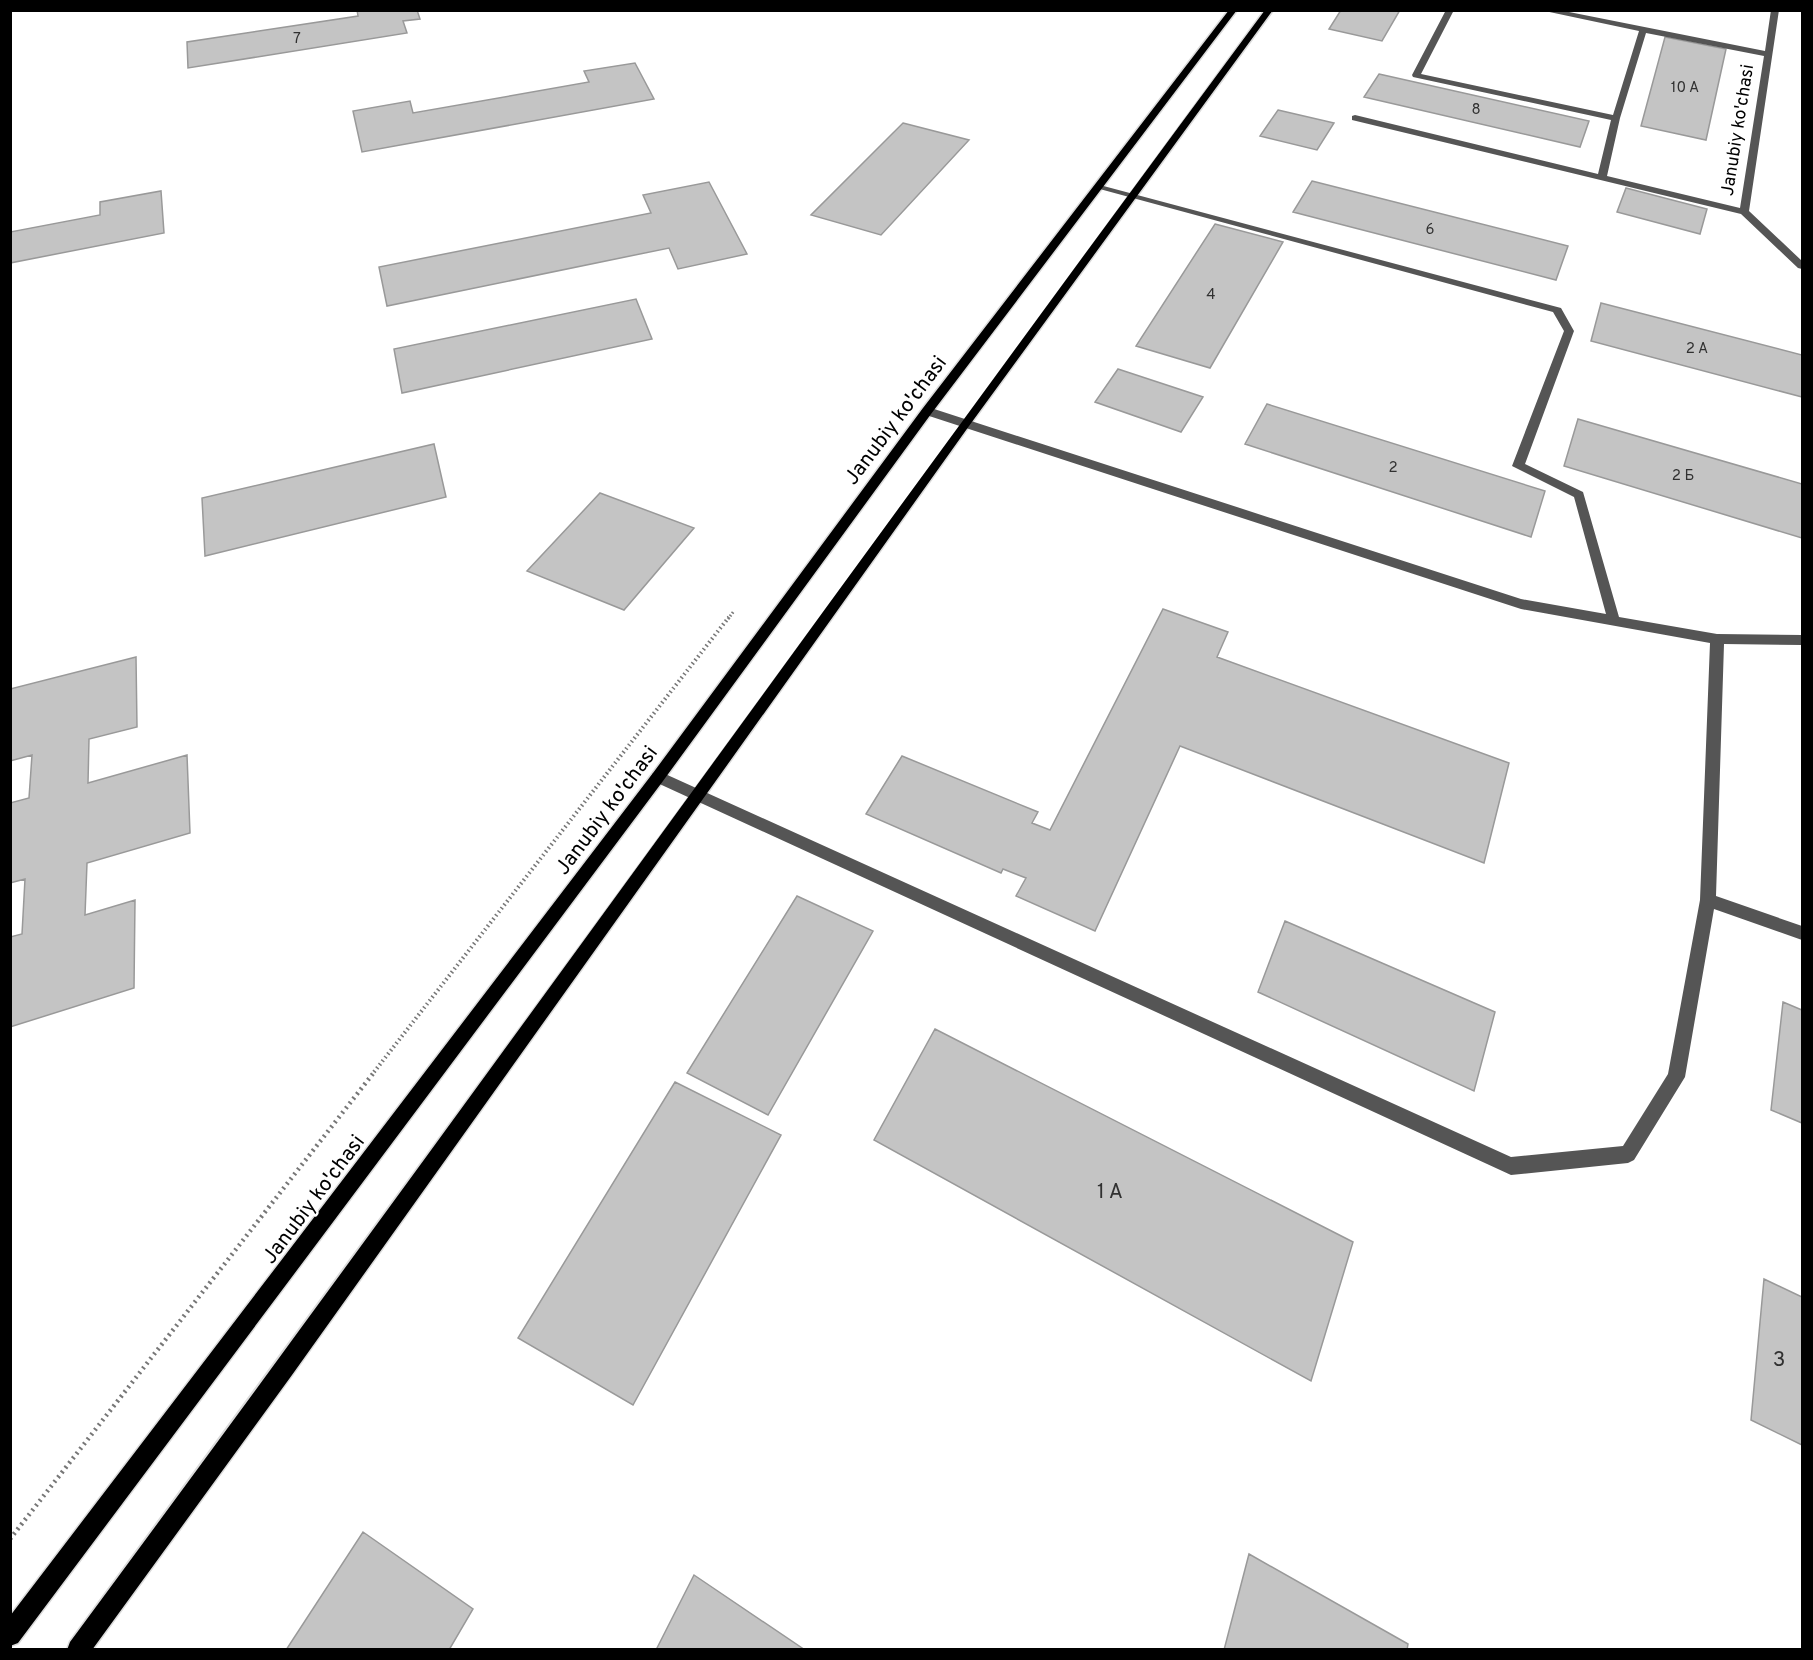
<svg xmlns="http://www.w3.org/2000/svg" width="1813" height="1660" font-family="Overpass,sans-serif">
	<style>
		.building { fill: #c4c4c4; stroke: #999; stroke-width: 1.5 }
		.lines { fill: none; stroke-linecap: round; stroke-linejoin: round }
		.major-casing { stroke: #dbdbdb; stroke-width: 3 }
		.path-far2 { stroke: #777; stroke-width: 3; stroke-dasharray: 1.5 2; stroke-linecap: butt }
		.path-far1 { stroke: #777; stroke-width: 4; stroke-dasharray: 1.5 3; stroke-linecap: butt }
		.path { stroke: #777; stroke-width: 4.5; stroke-dasharray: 2 4; stroke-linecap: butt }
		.minor { fill: #555; fill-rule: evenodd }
		.major { fill: #000; fill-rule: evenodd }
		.labels { text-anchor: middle; stroke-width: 4.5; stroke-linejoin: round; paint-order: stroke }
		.far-number-label { font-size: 15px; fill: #313131 }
		.far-street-label { font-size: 18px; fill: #000; stroke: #fff }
		.street-label { font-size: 21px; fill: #000; stroke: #fff }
		.near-number-label { font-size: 21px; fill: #313131 }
	</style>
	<rect width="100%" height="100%" fill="#fff"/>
	<!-- building -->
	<path class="building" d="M357 10H417L420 19 403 21 407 33 188 68 187 42 358 16Z
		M1341 10H1400L1382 41 1329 29Z
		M1665 37 1726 49 1706 140 1641 126Z
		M635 63 654 99 362 152 353 111 410 101 413 113 589 82 584 71Z
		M1379 74 1589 121 1580 147 1364 97Z
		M1278 110 1334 123 1317 150 1260 136Z
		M903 123 969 140 881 235 811 215Z
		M1312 181 1568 246 1556 280 1293 212Z
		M709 182 747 254 678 269 669 248 387 306 379 267 651 213 643 195Z
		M1626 188 1707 209 1700 234 1617 212Z
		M161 191 164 233 10 263V232L100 215V202Z
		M1215 224 1283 242 1210 368 1136 346Z
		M636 299 652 339 402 393 394 349Z
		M1601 303 1802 355V397L1591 341Z
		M1118 369 1203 397 1181 432 1095 402Z
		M1267 404 1545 491 1531 537 1245 444Z
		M1578 419 1802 484V538L1564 466Z
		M434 444 446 497 205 556 202 498Z
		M600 493 694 528 624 610 527 571Z
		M1163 609 1228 632 1217 657 1509 763 1484 863 1180 746 1095 931 1016 896 1026 878 1003 869 1001 873 866 814 902 756 1038 812 1032 823 1050 830Z
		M136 657 137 727 89 739 88 783 187 755 190 833 87 863 85 915 135 900 134 988 10 1027V937L22 934 25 879 10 883V803L29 798 32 755 10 761V689Z
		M797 896 873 931 768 1115 687 1073Z
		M1285 921 1495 1012 1474 1091 1258 992Z
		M1783 1002 1802 1010V1123L1771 1110Z
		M935 1029 1353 1242 1311 1381 874 1140Z
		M675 1082 781 1135 633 1405 518 1338Z
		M1764 1279 1802 1297V1445L1751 1420Z
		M363 1532 473 1609 449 1650H286Z
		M1249 1554 1408 1644 1407 1650H1224Z
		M694 1575 805 1650H656Z"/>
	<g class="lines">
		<defs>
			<path id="major" d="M1229 10H1237L931 414 663 781 18 1643 10 1646V1616L653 773 923 408Z
				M1265 10H1273L969 426 292 1375 92 1650H67L70 1642C471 1100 863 552 1265 10Z"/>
		</defs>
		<!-- major casing -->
		<use href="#major" class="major-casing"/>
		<!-- path-far2 -->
		<path class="path-far2" d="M728 619 734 611"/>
		<!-- path-far1 -->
		<path class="path-far1" d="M374 1072 729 617"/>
		<!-- path -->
		<path class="path" d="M10 1539 375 1071"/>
		<!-- minor -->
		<path class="minor" d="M1446 10H1454L1421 74 1613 115 1639 31 1540 10H1559L1765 51 1771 10H1779L1749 211 1802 261V269L1798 268 1741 214 1352 120V116L1355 115 1598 174 1611 120 1413 77 1412 75ZM1646 33 1764 56 1740 208 1607 176 1620 118Z
			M1096 184 1561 308 1574 331 1525 464 1583 492 1619 617 1717 634 1802 635V645L1724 644 1716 896 1802 926V940L1714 909 1685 1077 1634 1160 1628 1163 1511 1175 653 781 651 777 653 773H663L1511 1157 1623 1146 1668 1074 1700 900 1710 643 1521 609 923 414 921 411 927 407 931 408 1521 599 1606 614 1574 497 1512 466 1564 331 1553 312 1096 188Z"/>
		<!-- major -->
		<use href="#major" class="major"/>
	</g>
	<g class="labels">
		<!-- far-number labels -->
		<g class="far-number-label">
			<text x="297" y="43">7</text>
			<text x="1685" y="92">10 А</text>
			<text x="1476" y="114">8</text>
			<text x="1430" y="234">6</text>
			<text x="1211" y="299">4</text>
			<text x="1697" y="353">2 А</text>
			<text x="1393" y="472">2</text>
			<text x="1683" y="480">2 Б</text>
		</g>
		<!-- far-street labels -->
		<g class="far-street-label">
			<text transform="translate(1737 130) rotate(-81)" y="6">Janubiy ko'chasi</text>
		</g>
		<!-- street labels -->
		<g class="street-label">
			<text transform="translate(895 420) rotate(-53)" y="7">Janubiy ko'chasi</text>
			<text transform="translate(606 810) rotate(-53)" y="7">Janubiy ko'chasi</text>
			<text transform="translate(313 1199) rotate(-53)" y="7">Janubiy ko'chasi</text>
		</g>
		<!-- near-number labels -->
		<g class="near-number-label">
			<text x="1110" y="1198">1 А</text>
			<text x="1779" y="1366">3</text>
		</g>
	</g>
	<!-- border -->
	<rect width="1813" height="1660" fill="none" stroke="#000000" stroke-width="24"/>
</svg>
